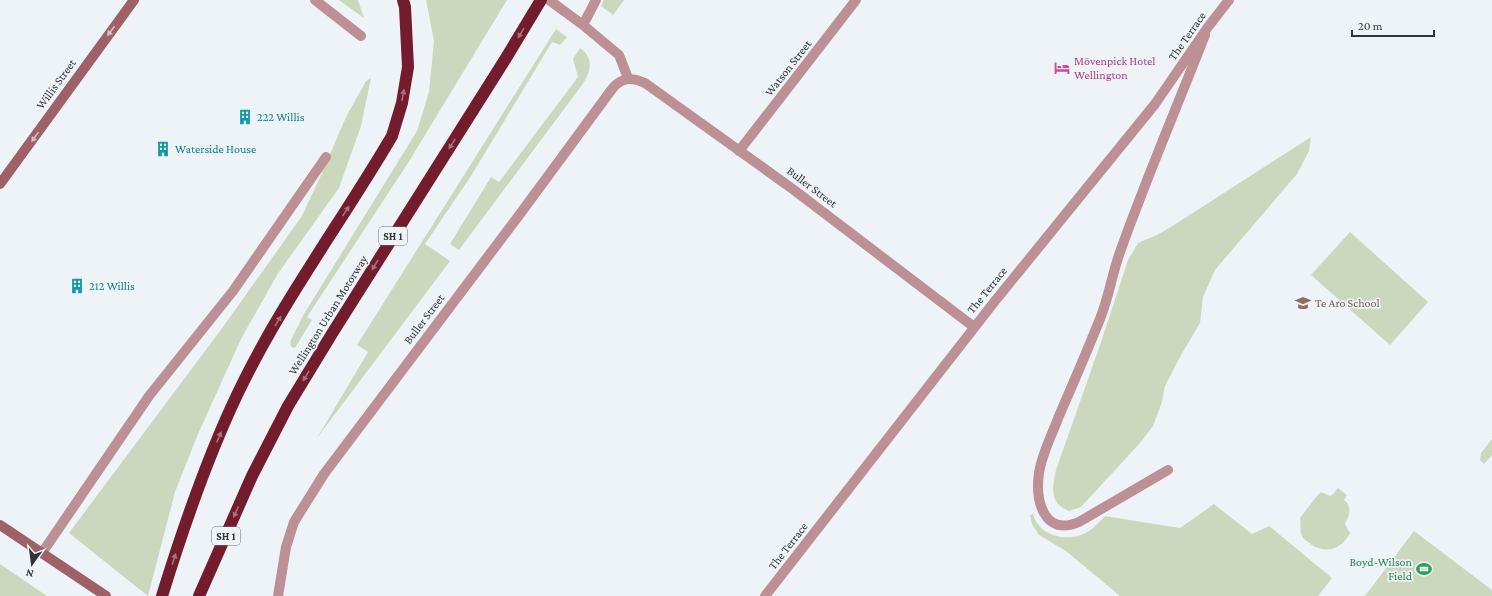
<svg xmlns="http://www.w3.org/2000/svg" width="1492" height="596" font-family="'Crimson Pro',serif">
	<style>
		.green { fill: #ccd8be }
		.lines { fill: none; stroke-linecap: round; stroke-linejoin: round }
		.service { stroke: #bc9094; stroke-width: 10 }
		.minor { stroke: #bc9094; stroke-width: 10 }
		.tertiary { stroke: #bc9094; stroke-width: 10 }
		.secondary { stroke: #9e6167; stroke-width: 10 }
		.motorway { stroke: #721c2e; stroke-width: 12 }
		.oneway { fill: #d2c0c5 }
		.oneway2 { fill: #a4727e }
		.labels { text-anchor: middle; stroke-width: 3.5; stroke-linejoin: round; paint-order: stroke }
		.shield { fill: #eef3f7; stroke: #6a6d6f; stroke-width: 1 }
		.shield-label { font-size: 11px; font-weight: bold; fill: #323435 }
		.street-label { font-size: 12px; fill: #323435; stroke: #eef3f7 }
		.hotel-label { font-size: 12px; fill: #b23c85; stroke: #eef3f7; text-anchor: start }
		.culture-label { font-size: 12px; fill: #0d838f; stroke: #eef3f7; text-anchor: start }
		.education-label { font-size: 12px; fill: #785e54; stroke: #eef3f7; text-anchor: start }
		.leisure-label { font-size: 12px; fill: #27864d; stroke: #eef3f7; text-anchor: end }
	</style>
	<rect width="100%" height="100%" fill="#eef3f7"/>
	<!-- green -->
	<path class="green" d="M339 0H358L364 18Z
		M426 0H507L408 163 307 317 312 320 295 348 291 347 290 342 304 314 417 131 429 92 434 41Z
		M604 0H624L613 15 601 6Z
		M556 29 567 37 560 45 552 42 471 176 425 244 450 261 317 438 368 352 357 345Z
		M580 48C602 64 582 85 570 101L459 250 450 244 491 177 499 182 578 77 573 59Z
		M371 78 361 126 339 188 277 275 241 339 198 434 175 492 148 596 69 533 220 331 302 216 322 173 346 117 366 81Z
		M1311 137 1309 151 1297 174 1215 270 1203 297 1200 323 1180 357 1165 386 1162 402 1153 426 1140 443 1081 507 1069 511C1049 503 1052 488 1056 470L1100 345 1128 260 1138 243 1157 235 1174 225Z
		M1350 232 1428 302 1390 345 1311 275Z
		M1492 439V455L1484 464 1480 460 1481 453Z
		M1338 488 1347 495 1344 500C1353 507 1349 516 1345 524L1350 533C1342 549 1327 554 1312 545 1310 543 1306 541 1304 539 1299 534 1301 525 1300 518L1316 497 1321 492 1330 496 1333 494Z
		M1214 504 1252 534 1269 526 1332 578 1318 596H1120L1066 551 1039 535 1032 524 1030 515 1033 514C1039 538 1071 543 1089 531 1095 527 1100 521 1105 516L1180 528Z
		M1414 531 1492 590V596H1365Z
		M0 564 47 596H0Z"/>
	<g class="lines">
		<!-- service -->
		<path class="service" d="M315 0 361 36
			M1168 470 1079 522C1044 537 1035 501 1039 473 1042 453 1052 435 1059 416 1073 384 1087 351 1100 319 1109 297 1112 274 1120 252 1146 179 1177 107 1205 35
			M42 553 149 396 233 291 326 157"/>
		<!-- minor -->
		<path class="minor" d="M549 0 583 25 619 55 628 78
			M583 25 596 0
			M739 151 856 0
			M278 596 286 547 294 522 324 474 520 214 612 89C621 77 632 77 645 83L794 190 974 327"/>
		<!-- tertiary -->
		<path class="tertiary" d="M765 596 995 301 1155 104 1208 27 1229 0"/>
		<!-- secondary -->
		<path class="secondary" d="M0 184 134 0
			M0 525 106 596"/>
		<!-- motorway -->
		<path class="motorway" d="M162 596C183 528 206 460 237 395 280 304 341 223 392 136L402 103 408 67 405 7 403 0
			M199 596 252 476 288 406 333 332 506 58 541 0"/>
	</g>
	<!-- one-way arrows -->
	<defs><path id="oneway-solid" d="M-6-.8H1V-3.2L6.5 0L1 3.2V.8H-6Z"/></defs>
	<g class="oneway">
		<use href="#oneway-solid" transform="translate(111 31) rotate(127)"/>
		<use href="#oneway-solid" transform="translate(35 137) rotate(126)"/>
	</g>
	<g class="oneway2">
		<use href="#oneway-solid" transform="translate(521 33) rotate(121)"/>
		<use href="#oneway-solid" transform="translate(403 95) rotate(-80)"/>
		<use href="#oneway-solid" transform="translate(452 144) rotate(122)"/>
		<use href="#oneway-solid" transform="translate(346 211) rotate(-57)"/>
		<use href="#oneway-solid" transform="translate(375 265) rotate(122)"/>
		<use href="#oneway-solid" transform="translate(278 321) rotate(-59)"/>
		<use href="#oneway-solid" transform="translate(306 376) rotate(121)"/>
		<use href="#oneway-solid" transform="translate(219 437) rotate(-67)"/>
		<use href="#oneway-solid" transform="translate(236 512) rotate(114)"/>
		<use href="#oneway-solid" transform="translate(174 559) rotate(-72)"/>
	</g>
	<!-- icons -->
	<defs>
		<symbol id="hotel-bare" viewBox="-9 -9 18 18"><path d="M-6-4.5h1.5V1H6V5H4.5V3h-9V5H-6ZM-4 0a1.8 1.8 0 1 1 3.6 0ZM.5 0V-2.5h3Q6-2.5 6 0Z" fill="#d1479c" stroke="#eef3f7" stroke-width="2.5" paint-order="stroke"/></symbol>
		<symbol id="building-bare" viewBox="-9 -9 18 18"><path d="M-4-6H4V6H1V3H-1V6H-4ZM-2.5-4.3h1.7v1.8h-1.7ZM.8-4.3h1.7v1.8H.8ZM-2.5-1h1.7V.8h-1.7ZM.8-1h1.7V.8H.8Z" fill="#0f9aa8" stroke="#eef3f7" stroke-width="2.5" paint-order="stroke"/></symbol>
		<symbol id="school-bare" viewBox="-9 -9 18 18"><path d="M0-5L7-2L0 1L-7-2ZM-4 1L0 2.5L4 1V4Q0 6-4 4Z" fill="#8d6e63" stroke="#eef3f7" stroke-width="2.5" paint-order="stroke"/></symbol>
		<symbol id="stadium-bare" viewBox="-9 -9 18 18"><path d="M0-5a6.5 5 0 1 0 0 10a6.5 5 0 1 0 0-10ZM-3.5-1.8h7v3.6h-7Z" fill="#2e9e5b" stroke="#eef3f7" stroke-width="2.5" paint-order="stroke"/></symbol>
	</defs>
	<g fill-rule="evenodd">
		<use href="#hotel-bare" x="1051" y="57" width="22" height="22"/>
		<use href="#building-bare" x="234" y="106" width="22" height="22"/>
		<use href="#building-bare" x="152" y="138" width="22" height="22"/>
		<use href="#building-bare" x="66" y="275" width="22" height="22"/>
		<use href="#school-bare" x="1292" y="292" width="22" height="22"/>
		<use href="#stadium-bare" x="1413" y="558" width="22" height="22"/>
	</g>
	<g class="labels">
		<!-- shield labels -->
		<g class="shield">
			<rect x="379" y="227" width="28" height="18" rx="3"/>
			<rect x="212" y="527" width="28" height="18" rx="3"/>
		</g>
		<g class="shield-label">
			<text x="393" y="240">SH 1</text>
			<text x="226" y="540">SH 1</text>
		</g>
		<!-- street labels -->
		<g class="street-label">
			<text transform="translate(1187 36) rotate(-55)" y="4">The Terrace</text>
			<text transform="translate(788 68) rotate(-52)" y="4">Watson Street</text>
			<text transform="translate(56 84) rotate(-54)" y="4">Willis Street</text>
			<text transform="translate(812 187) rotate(37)" y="4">Buller Street</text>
			<text transform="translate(987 290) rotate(-51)" y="4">The Terrace</text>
			<text transform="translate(328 315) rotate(-58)" y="4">Wellington Urban Motorway</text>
			<text transform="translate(424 319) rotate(-53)" y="4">Buller Street</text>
			<text transform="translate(788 546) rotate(-52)" y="4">The Terrace</text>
		</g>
		<!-- hotel labels -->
		<g class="hotel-label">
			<text x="1074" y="65">Mövenpick Hotel<tspan x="1074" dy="14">Wellington</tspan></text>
		</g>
		<!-- culture labels -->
		<g class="culture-label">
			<text x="257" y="121">222 Willis</text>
			<text x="175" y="153">Waterside House</text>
			<text x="89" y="290">212 Willis</text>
		</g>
		<!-- education labels -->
		<g class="education-label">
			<text x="1315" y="307">Te Aro School</text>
		</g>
		<!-- leisure labels -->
		<g class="leisure-label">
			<text x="1412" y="566">Boyd-Wilson<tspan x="1412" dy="14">Field</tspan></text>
		</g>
	</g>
	<!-- north arrow -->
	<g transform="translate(32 564) rotate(194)" stroke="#eef3f7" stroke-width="3" paint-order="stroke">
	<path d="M0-3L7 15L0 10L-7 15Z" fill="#323435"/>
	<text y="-6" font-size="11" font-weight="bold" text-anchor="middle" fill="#323435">N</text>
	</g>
	<!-- scale -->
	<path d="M1352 30v6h82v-6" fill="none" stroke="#323435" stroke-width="2"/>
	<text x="1358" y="30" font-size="12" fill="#323435" stroke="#eef3f7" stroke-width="3" paint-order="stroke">20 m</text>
</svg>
